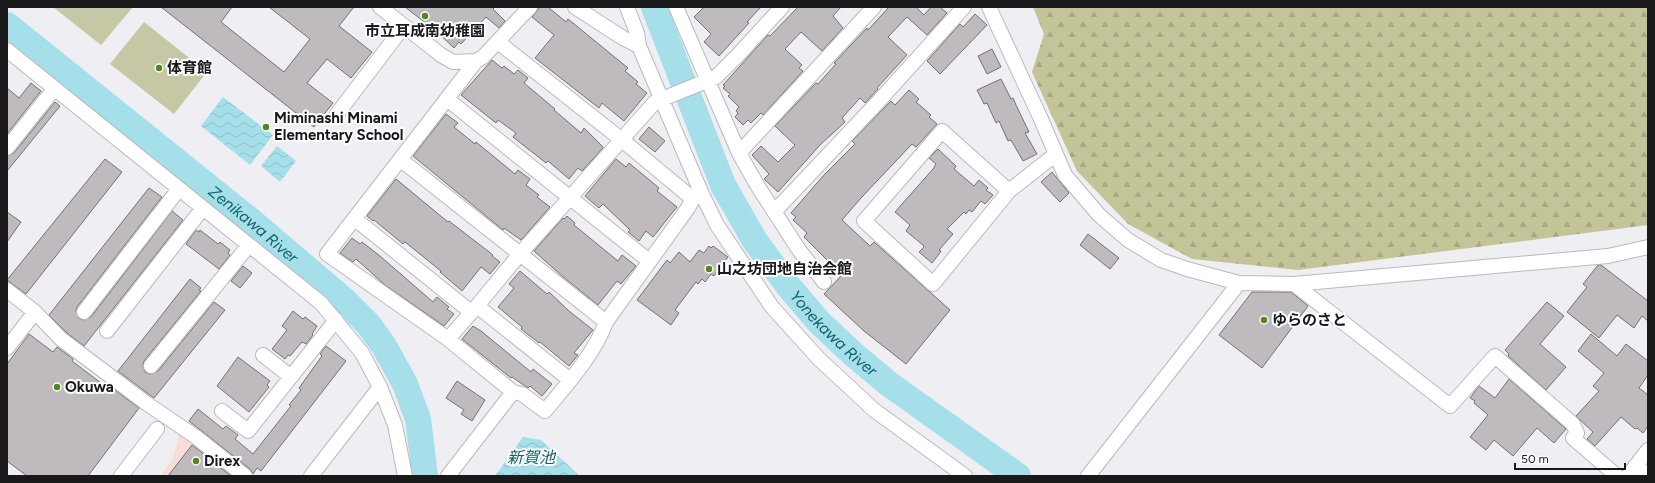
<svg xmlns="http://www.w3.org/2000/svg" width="1655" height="483" font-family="Figtree,'Noto Sans JP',sans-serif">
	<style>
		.commercial { fill: #f8ded8 }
		.forest { fill: url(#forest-firs) }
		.pitch { fill: #c6c8a5 }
		.water { fill: url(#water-waves) }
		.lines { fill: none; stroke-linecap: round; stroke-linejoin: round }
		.river { stroke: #a5dfe9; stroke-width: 26 }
		.building { fill: #bfbabd; stroke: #757174 }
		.minor-casing { stroke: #b9b9bf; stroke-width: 16 }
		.minor { stroke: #fff; stroke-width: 14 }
		.poi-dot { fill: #53871e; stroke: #fcfcff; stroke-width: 1.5 }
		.labels { text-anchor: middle; stroke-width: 4; stroke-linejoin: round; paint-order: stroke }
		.poi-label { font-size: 15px; font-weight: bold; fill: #19191b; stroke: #fcfcff; text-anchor: start }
		.water-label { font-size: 16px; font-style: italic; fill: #12616c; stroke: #fcfcff }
	</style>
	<defs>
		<pattern id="forest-firs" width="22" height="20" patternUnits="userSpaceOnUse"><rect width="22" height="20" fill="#c3c598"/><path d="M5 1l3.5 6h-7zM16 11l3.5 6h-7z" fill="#a7a982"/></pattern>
		<pattern id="water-waves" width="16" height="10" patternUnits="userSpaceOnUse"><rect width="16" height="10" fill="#a5dfe9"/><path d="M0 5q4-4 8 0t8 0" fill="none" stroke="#8dbfc7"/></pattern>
	</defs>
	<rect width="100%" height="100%" fill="#eeeef3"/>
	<!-- commercial -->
	<path class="commercial" d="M181 430 240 476H160L173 458Z"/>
	<!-- forest -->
	<path class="forest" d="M1033 7H1648V225L1298 270 1192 259 1128 224 1077 171 1032 72 1044 34Z"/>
	<!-- pitch -->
	<path class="pitch" d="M53 7H133L101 45Z
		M144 22 207 72 174 114 110 64Z"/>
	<!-- water -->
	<path class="water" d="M223 97 273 135 250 165 201 126Z
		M277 146 296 161 280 182 261 166Z
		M523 437 541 440 580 476H495Z"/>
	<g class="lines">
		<!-- river -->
		<g class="river">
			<path id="s1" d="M654 7 723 185 755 241 789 287 819 322 853 354 889 384 1018 476"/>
			<path id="s2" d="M7 25 250 220 344 300 368 324 384 346 405 384 418 419 425 476"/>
		</g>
	</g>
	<!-- building -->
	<path class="building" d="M161 7H232L221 22 284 72 310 39 269 7H354L339 26 372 52 351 78 327 59 307 83 333 103 314 127Z
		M405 7H495L493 9 505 21 499 28 486 17 461 44 459 42 454 48 436 31Z
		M540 7H548L566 22 568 19 628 68 625 71 638 82 636 84 647 93 624 121 602 103 599 108 535 58 554 35 532 17Z
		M704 7H761L747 22 749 23 719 56 704 42 711 34 694 17Z
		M798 7H841L833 16 843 28 822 51 801 32 785 49 802 65 799 68 803 71 763 115 761 113 751 123 748 120 743 125 735 117 738 113 736 111 739 107 728 96 730 94 723 88 725 86 723 85 768 35 770 36Z
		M889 7H916L924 15 931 7H940L947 13 927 35 907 17 888 37 907 55 877 88 878 89 865 103 860 98 842 118 845 122 820 145 778 192 764 179 769 174 752 155 761 146 778 162 795 145 775 126 816 83 818 84 836 64 834 63 867 28 868 30Z
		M975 14 987 25 940 74 927 61 960 24 963 27Z
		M992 49 1001 67 987 74 978 56Z
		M492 60 502 68 504 66 514 74 518 70 528 78 524 83 555 109 554 110 581 133 584 128 602 146 603 148 582 171 578 168 569 179 548 161 546 163 513 137 516 133 498 120 496 123 461 95Z
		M1001 79 1011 99 1013 98 1016 105 1029 132 1025 133 1037 154 1023 161 1011 140 1008 141 999 121 996 123 987 103 984 104 977 90Z
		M31 83 41 91 7 134V88L19 98Z
		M909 90 919 99 916 102 931 115 929 117 937 124 916 147 912 144 861 198 842 220 870 246 874 242 950 310 906 364 864 331 824 294 842 275 804 237 807 233 793 220 796 217 791 213 824 175 855 144 852 141 891 101 895 105Z
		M55 102 60 106 7 171V156L14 153Z
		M446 114 458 123 454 127 475 144 476 142 515 174 518 170 530 179 526 185 539 195 537 197 550 207 521 240 504 228 503 230 413 156Z
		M649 127 665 141 655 152 639 139Z
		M938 149 956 166 954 169 974 186 979 180 988 188 986 190 993 195 985 204 981 201 972 212 969 210 966 214 964 212 947 229 953 234 939 250 941 251 939 254 932 263 919 252 924 247 923 245 906 231 910 225 895 212 933 169 936 164 929 158Z
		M105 159 122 172 26 294 7 280Z
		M616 159 626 167 629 163 659 188 657 191 677 207 653 237 646 231 639 241 628 232 630 230 603 204 599 208 585 196Z
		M1052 172 1069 193 1060 202 1041 182Z
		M396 179 448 222 449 221 493 255 492 256 500 262 490 274 481 267 462 291 440 272 441 271 405 242 403 244 374 220 373 221 367 216Z
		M149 188 162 197 77 307 76 311 79 318 83 320 91 317 172 211 183 220 84 346 67 333 49 315Z
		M7 212 21 222 7 242Z
		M567 216 575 223 574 225 618 261 622 255 636 266 621 284 617 281 598 305 562 276 534 251 563 218 564 219Z
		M196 230 199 232 200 230 218 244 220 242 230 250 228 253 230 255 219 269 186 244Z
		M1088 234 1119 258 1110 269 1080 245Z
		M352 238 360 244 362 242 380 256 433 302 437 297 449 307 447 309 454 314 444 326 385 285 356 259 353 262 340 253Z
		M709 246 711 248 713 246 728 257 714 276 711 274 705 282 702 279 698 284 696 282 675 310 679 313 671 325 637 300 667 260 670 263 679 252 690 262 699 250 704 253Z
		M1598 265H1601L1648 301V321L1642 316 1634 328 1617 315 1599 338 1567 312 1587 287 1583 284Z
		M243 266 252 273 240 288 231 281Z
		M520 271 547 294 549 292 569 311 593 330 574 353 578 355 569 366 540 342 539 343 521 329 522 327 498 307 514 288 509 284Z
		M190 279 201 288 199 290 201 291 144 361 143 365 145 372 150 374 158 371 214 302 225 310 154 398 118 371Z
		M1252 292H1291L1308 306 1262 368 1219 335Z
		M1547 302 1564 316 1540 344 1566 367 1546 390 1508 356 1509 354 1505 350Z
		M293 311 303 319 305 317 317 326 312 334 313 335 306 344 302 342 290 356 288 355 285 359 272 349 287 330 282 326Z
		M473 326 481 331 531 372 533 369 552 384 542 396 530 386 528 388 512 377 511 378 462 339Z
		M29 334 53 352 57 347 73 359 72 361 105 386 107 384 139 408 88 476H27L7 461V364Z
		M1591 334 1617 356 1626 344 1648 361V375L1639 388 1648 395V426L1643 433 1637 428 1635 429 1621 417 1595 446 1587 439 1593 432 1576 416 1599 391 1593 386 1604 373 1578 351Z
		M326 346 346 361 261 471 257 468 253 474 250 469 189 421 198 409 223 429 226 426 238 435 235 439 253 454 291 406 289 405 301 390 299 388 322 356 320 354Z
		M238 357 270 381 267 385 269 387 249 412 217 386Z
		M1509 379 1566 429 1554 443 1537 428 1513 456 1494 440 1486 450 1470 437 1488 415 1474 403 1475 401 1470 398 1479 386 1495 398Z
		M457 381 485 400 472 421 461 414 464 410 446 398Z
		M192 445 231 476H168Z"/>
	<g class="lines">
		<defs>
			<path id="minor" d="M380 7 441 55 453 62 476 61
				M530 7 483 57 476 61 327 254 448 339 513 392 522 394 545 411C567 384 594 355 606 322L688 208 693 199 701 192
				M575 7 623 38 639 46
				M627 7 637 33 639 46 701 192 717 225 772 307 819 359 874 410 965 476
				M676 7 739 153 757 185 799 250 824 282
				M989 7 1040 117 1065 175 1099 215 1128 240 1161 260 1187 269 1239 283 1294 284 1608 256 1648 247
				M498 42 622 140 693 199
				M7 50 321 303 362 353 380 387 395 425 405 476
				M447 99 649 261
				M337 114 404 26
				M7 148 54 89
				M739 153 874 7
				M401 160 606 322
				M1009 191 942 131 864 221 933 284 1009 191 1056 154
				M774 212 877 103 964 7
				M355 219 471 312
				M1294 284 1450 406 1495 356 1573 424 1577 433 1573 438 1617 476
				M7 290 35 312 61 339 146 403 196 437 245 476
				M477 306 570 380
				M84 312 179 189
				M107 331 203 208
				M448 339 477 306 519 255 655 102 716 77 739 54 782 7
				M7 348 35 312
				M263 355 291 377
				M151 366 249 245
				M222 411 248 431 336 320
				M1635 466 1648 475
				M121 476 157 429
				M311 476 380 387
				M448 476 513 392
				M1088 476 1239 283
				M1628 476 1648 450"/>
		</defs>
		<!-- minor casing -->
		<use href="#minor" class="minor-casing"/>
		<!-- minor -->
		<use href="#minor" class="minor"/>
	</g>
	<!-- markers -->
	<g class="poi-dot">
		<circle cx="425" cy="16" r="4"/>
		<circle cx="159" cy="68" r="4"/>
		<circle cx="266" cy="127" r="4"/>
		<circle cx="709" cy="269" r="4"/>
		<circle cx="1264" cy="320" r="4"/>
		<circle cx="57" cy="387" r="4"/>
		<circle cx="196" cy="461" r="4"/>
	</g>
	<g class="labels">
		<!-- poi labels -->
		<g class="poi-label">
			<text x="425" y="36" text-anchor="middle">市立耳成南幼稚園</text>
			<text x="167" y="73">体育館</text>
			<text x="274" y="123">Miminashi Minami<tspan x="274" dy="17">Elementary School</tspan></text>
			<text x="717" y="274">山之坊団地自治会館</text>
			<text x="1272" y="325">ゆらのさと</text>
			<text x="65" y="392">Okuwa</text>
			<text x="204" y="466">Direx</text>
		</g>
		<!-- water labels -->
		<g class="water-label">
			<text dy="6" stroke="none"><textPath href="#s2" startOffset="317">Zenikawa River</textPath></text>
			<text dy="6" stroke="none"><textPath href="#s1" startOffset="377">Yonekawa River</textPath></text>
			<text x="531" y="463">新賀池</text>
		</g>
	</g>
	<!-- border -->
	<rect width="1655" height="483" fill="none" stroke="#19191b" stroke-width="16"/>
	<!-- scale -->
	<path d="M1515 463v6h110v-6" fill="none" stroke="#19191b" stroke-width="2"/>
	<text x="1521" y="463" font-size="12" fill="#19191b" stroke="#fcfcff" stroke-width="3" paint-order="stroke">50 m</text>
</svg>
